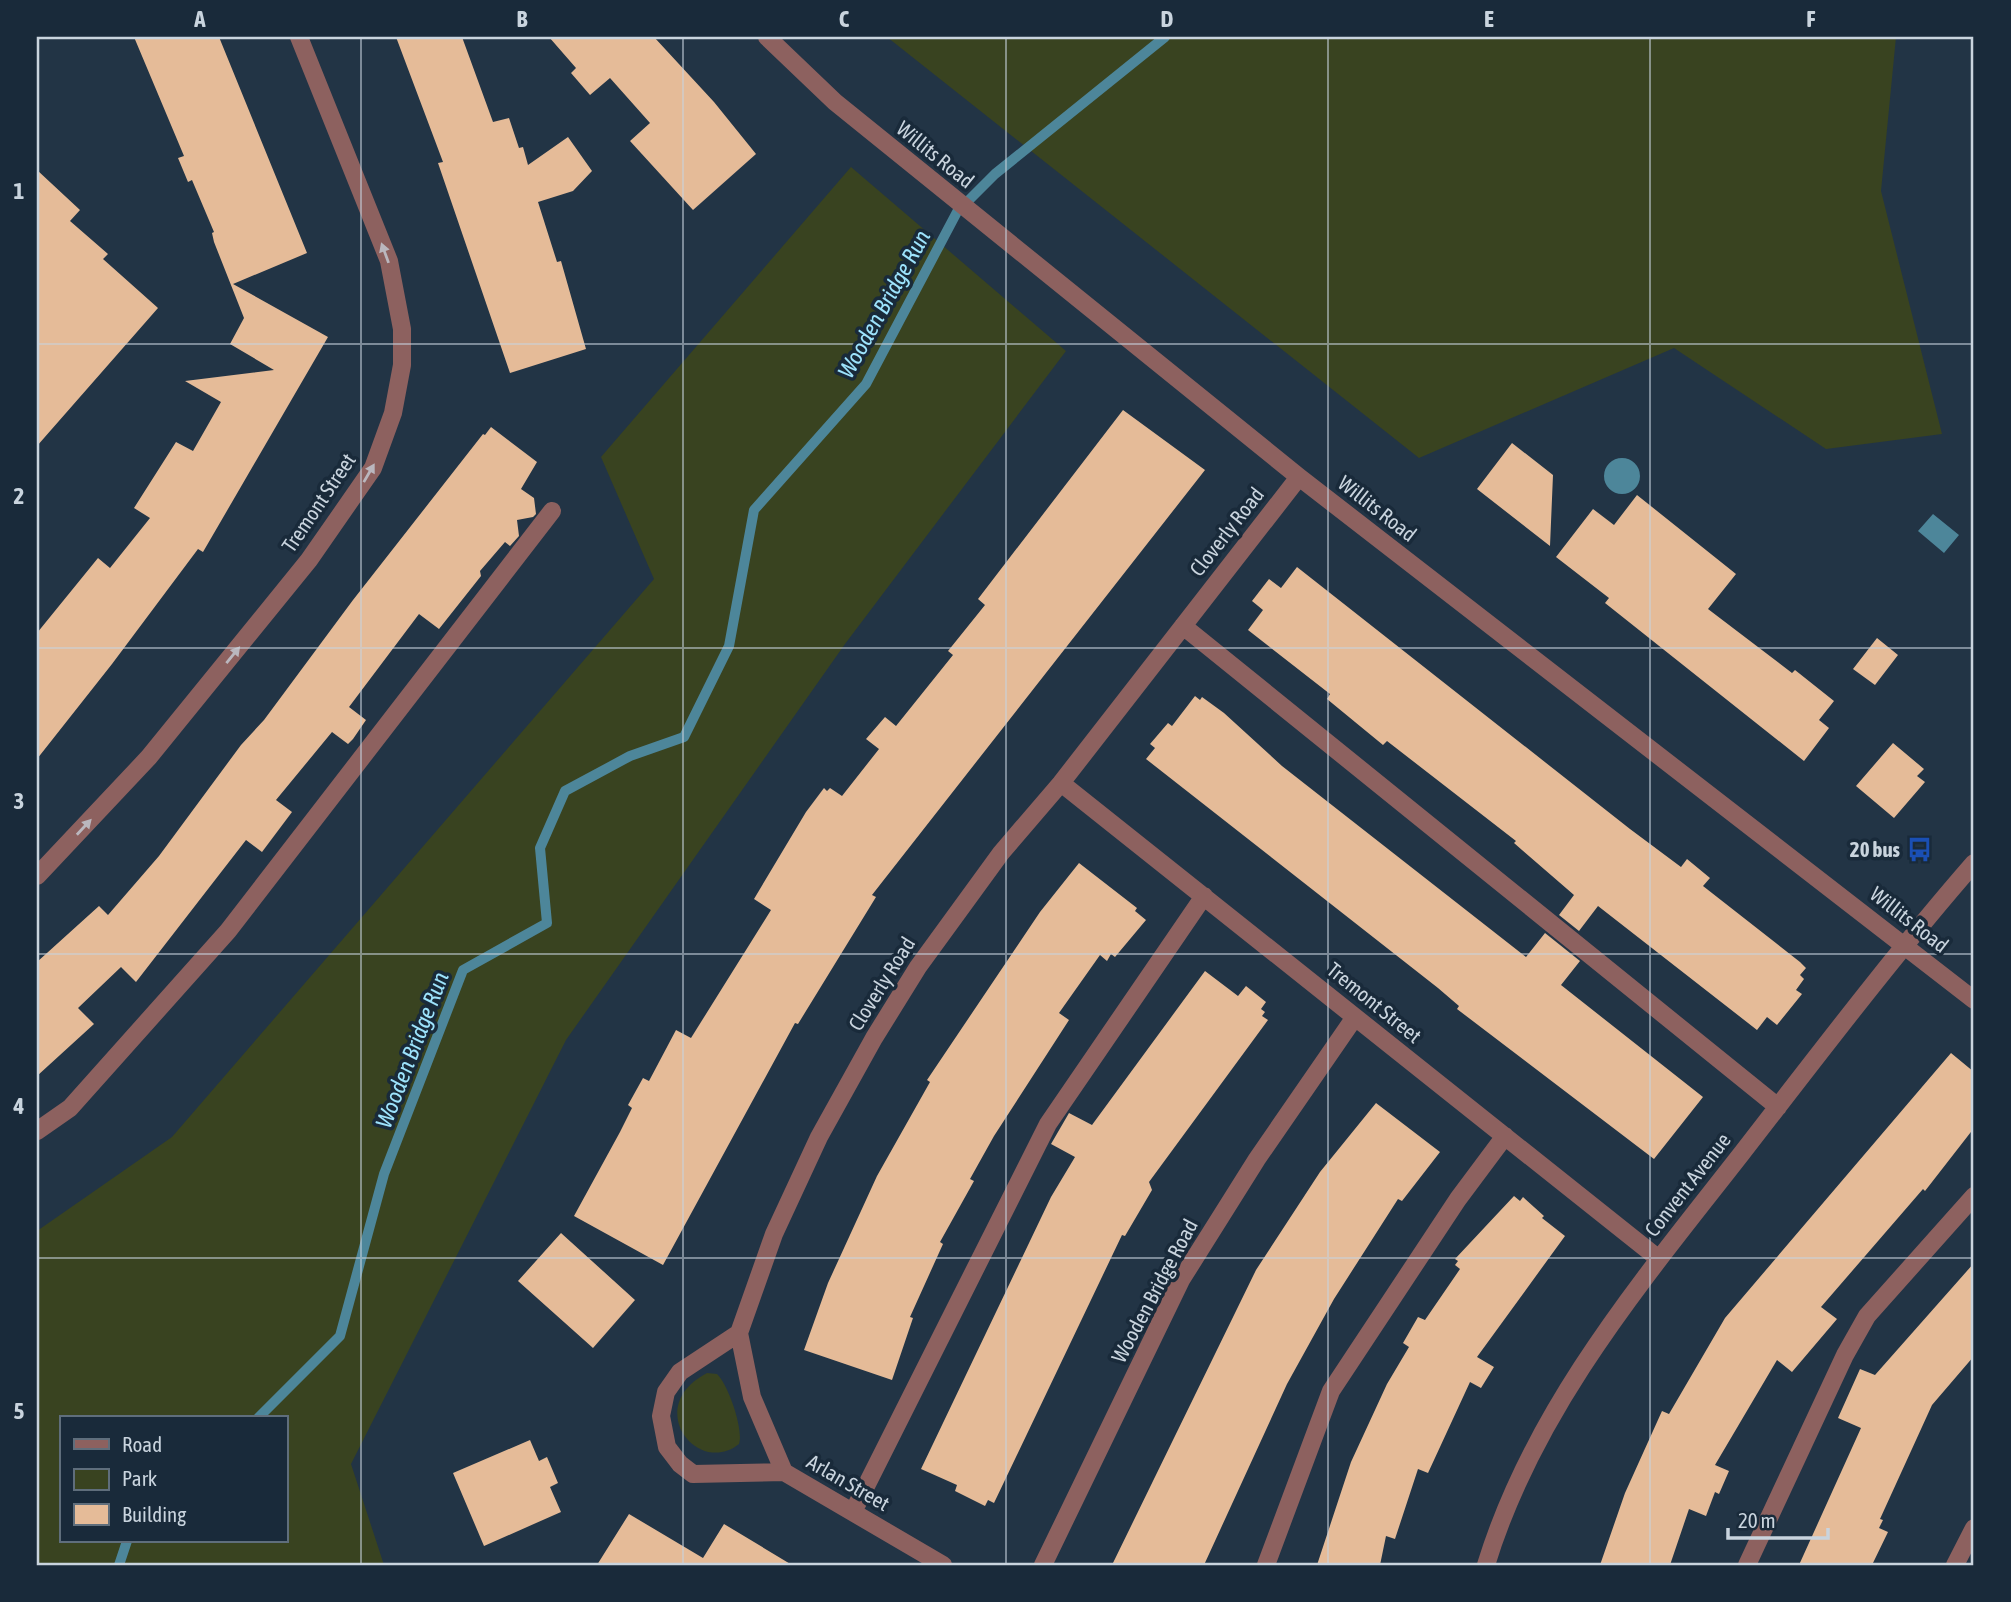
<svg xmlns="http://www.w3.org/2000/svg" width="2011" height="1602" font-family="'Asap Condensed',sans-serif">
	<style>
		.green { fill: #394320; fill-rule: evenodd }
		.water { fill: #4d869a }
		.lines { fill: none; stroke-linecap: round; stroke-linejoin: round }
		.stream { stroke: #4d869a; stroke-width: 10 }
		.building { fill: #e5bb98 }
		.minor { stroke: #8d615f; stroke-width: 18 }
		.oneway { fill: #bab7be }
		.grid { fill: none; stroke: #c9d4de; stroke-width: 2; stroke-opacity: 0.55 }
		.labels { text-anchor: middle; stroke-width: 7; stroke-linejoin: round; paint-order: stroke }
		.street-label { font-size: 21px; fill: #c9d4de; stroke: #192a3a }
		.poi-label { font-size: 21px; font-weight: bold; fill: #c9d4de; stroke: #192a3a; text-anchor: end }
		.water-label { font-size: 23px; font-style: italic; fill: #9de3fc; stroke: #192a3a }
		.neatline { fill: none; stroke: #c9d4de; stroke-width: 2.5 }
		.grid-label { font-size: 23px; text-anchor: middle; font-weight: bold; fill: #c9d4de }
	</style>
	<rect width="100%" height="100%" fill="#223445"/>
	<!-- green -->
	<path class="green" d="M887 37H1896L1881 191 1942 434 1826 449 1674 348 1419 458Z
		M851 167 1066 351 845 644 566 1040 351 1464 384 1565H37V1231L172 1137 654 579 601 457ZM61 1418H285V1541H61Z
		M707 1373 717 1374C728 1384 744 1430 739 1444 698 1477 642 1407 707 1373Z"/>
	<!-- water -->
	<path class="water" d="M1604 476a18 18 0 1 1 36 0a18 18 0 1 1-36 0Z
		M1933 514 1959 535 1944 553 1918 531Z"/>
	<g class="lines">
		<!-- stream -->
		<path class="stream" d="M258 1418 340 1336 384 1174 463 970 547 923 540 848 565 791 630 756 684 737 729 646 754 510 866 384 957 212 995 174 1165 37
			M119 1565 127 1541"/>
	</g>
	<!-- building -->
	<path class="building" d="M134 37H219L307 253 233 284 328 337 203 552 198 549 112 664 37 759V633L98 558 110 568 150 518 134 508 176 442 193 451 221 402 185 381 274 370 230 344 244 318 214 242 212 233 214 232 192 180 188 182 178 158 184 156Z
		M396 37H462L493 122 509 118 519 148 523 147 528 165 568 137 592 171 573 191 538 202 557 262 561 261 586 349 510 373 438 163 443 162Z
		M549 37H654L714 102 756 154 693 210 630 141 650 123 610 78 590 95 571 73 576 68Z
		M37 170 80 210 70 221 108 254 103 259 158 308 37 446Z
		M1123 410 1205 470 872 895 876 897 798 1024 795 1023 663 1265 574 1216 620 1132 632 1108 628 1105 643 1078 649 1081 676 1030 691 1038 771 910 754 899 806 812 824 788 827 791 830 788 842 796 879 749 866 739 885 717 896 726 953 655 948 651 985 605 978 599Z
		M491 427 537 462 521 489 534 498 536 514 533 517 517 520 519 536 510 546 505 542 480 571 481 576 439 629 419 614 349 707 366 720 353 739 348 744 332 732 276 800 292 812 262 852 246 840 136 982 121 967 78 1008 94 1024 37 1076V962L99 906 108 915 159 856 241 745 264 720 353 600 483 434 485 435Z
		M1512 443 1553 475 1550 546 1477 489Z
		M1637 495 1736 574 1708 609 1792 673 1795 670 1834 701 1819 720 1829 728 1804 761 1605 603 1609 598 1556 557 1593 509 1614 525Z
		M1297 567 1630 829 1681 867 1687 859 1710 878 1703 886 1800 962 1806 968 1800 975 1804 979 1796 990 1802 994 1777 1025 1767 1017 1757 1030 1598 906 1579 931 1559 915 1574 895 1514 843 1516 841 1387 741 1383 745 1327 699 1330 694 1248 630 1263 610 1252 601 1269 579 1281 588Z
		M1877 638 1898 655 1875 685 1853 669Z
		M1195 696 1200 700 1202 697 1224 713 1282 766 1526 957 1545 933 1580 961 1561 985 1703 1097 1654 1159 1457 1009 1459 1006 1438 988 1146 759 1155 748 1150 744 1168 723 1172 726Z
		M1893 743 1924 769 1917 776 1925 782 1894 818 1856 786Z
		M1079 863 1137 908 1135 911 1146 920 1115 957 1111 954 1107 961 1100 955 1059 1013 1069 1020 994 1136 970 1179 974 1181 940 1242 943 1244 910 1317 913 1318 892 1380 804 1350 828 1283 877 1176 930 1082 927 1080 1040 912Z
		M1205 971 1238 996 1246 986 1266 1002 1261 1009 1265 1012 1262 1016 1268 1020 1149 1182 1152 1190 1125 1236 1122 1235 994 1503 988 1500 985 1506 955 1491 957 1485 921 1469 1051 1197 1075 1157 1051 1144 1069 1113 1092 1125Z
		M1951 1053 1974 1072V1128L1925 1191 1923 1189 1821 1307 1837 1319 1792 1372 1777 1360 1715 1465 1729 1471 1719 1494 1715 1492 1706 1516 1689 1509 1670 1565H1600L1625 1493 1662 1411 1669 1414 1725 1318Z
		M1376 1103 1440 1152 1402 1201 1398 1199 1334 1299 1287 1384 1204 1565H1112L1256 1270 1320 1172Z
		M1514 1196 1520 1201 1523 1197 1544 1216 1542 1218 1565 1236 1477 1357 1494 1367 1481 1388 1470 1382 1428 1473 1418 1469 1395 1539 1386 1536 1380 1565H1317L1351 1462 1387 1384 1409 1347 1403 1343 1418 1317 1425 1320 1460 1269 1455 1265 1458 1261 1455 1259Z
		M561 1233 635 1300 593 1348 518 1281Z
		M1974 1263V1356L1932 1405 1880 1519 1883 1520 1879 1528 1888 1532 1872 1565H1799L1861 1428 1838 1418 1860 1369 1875 1375Z
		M530 1440 539 1461 547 1457 558 1483 550 1487 561 1512 484 1546 453 1473Z
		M629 1514 703 1558 724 1524 792 1565H597Z"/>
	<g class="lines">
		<!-- minor -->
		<path class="minor" d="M767 37 835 102 1299 477 1974 1000
			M1183 626 1778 1107
			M1061 783 1659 1259
			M37 876 149 757 309 560 373 468 393 413 402 365V329L389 261 299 37
			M37 1131 70 1108 228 931 552 511
			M739 1333 752 1397 784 1472 943 1565
			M784 1472 693 1474 680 1464 667 1447 661 1416 666 1392 680 1372 739 1333 774 1234 819 1137 874 1038 918 967 1001 853 1061 783 1299 477
			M853 1512 1048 1124 1204 896
			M1043 1565 1181 1280 1257 1159 1355 1017
			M1266 1565 1331 1391 1458 1199 1505 1136
			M1486 1565C1534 1408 1642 1281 1742 1153 1818 1055 1893 956 1974 863
			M1747 1565 1845 1355 1867 1316 1974 1196
			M1955 1565 1974 1528"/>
	</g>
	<!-- one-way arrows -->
	<defs><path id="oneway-solid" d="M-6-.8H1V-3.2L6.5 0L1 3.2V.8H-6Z" transform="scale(1.75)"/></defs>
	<g class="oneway">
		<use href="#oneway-solid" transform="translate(385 253) rotate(-110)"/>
		<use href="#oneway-solid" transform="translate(369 473) rotate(-60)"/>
		<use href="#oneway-solid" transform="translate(233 655) rotate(-51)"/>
		<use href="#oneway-solid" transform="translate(84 827) rotate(-47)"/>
	</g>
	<!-- grid -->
	<path class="grid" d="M361 37V1565M683 37V1565M1006 37V1565M1328 37V1565M1650 37V1565M37 344H1974M37 648H1974M37 954H1974M37 1258H1974"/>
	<!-- icons -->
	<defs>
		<symbol id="bus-bare" viewBox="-9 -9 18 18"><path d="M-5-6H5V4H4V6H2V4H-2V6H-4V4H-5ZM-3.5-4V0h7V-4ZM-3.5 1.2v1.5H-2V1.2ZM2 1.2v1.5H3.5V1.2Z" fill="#1a4fb4" stroke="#192a3a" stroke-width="2.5" paint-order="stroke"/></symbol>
	</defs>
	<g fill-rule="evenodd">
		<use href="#bus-bare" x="1902" y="832" width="35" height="35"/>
	</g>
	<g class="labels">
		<!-- street labels -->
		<g class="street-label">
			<text transform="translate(935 155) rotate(39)" y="7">Willits Road</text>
			<text transform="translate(319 503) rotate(-56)" y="7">Tremont Street</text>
			<text transform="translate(1377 509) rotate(38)" y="7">Willits Road</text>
			<text transform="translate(1227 532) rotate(-52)" y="7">Cloverly Road</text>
			<text transform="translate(1909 920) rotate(38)" y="7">Willits Road</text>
			<text transform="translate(882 984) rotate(-58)" y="7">Cloverly Road</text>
			<text transform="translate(1374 1003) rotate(39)" y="7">Tremont Street</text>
			<text transform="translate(1688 1185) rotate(-52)" y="7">Convent Avenue</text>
			<text transform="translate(1155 1291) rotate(-62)" y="7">Wooden Bridge Road</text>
			<text transform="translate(848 1483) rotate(30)" y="7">Arlan Street</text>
		</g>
		<!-- poi labels -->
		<g class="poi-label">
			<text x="1900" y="857">20 bus</text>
		</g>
		<!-- water labels -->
		<g class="water-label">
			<text transform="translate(884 304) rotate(-61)" y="8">Wooden Bridge Run</text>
			<text transform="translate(412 1050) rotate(-69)" y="8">Wooden Bridge Run</text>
		</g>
	</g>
	<!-- border -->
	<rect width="2011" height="1602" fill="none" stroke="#192a3a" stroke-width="77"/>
	<!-- legend -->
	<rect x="60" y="1416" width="228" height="126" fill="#192a3a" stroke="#5f6e7c" stroke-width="2"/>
	<rect x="74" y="1439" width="35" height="10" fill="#8d615f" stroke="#5f6e7c" stroke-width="2"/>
	<text x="122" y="1452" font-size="21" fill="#c9d4de">Road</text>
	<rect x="74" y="1469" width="35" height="21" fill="#394320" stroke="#5f6e7c" stroke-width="2"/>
	<text x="122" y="1486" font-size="21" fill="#c9d4de">Park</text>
	<rect x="74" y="1504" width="35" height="21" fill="#e5bb98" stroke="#5f6e7c" stroke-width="2"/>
	<text x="122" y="1522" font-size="21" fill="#c9d4de">Building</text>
	<!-- scale -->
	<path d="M1728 1528v10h100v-10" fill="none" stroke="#c9d4de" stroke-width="3.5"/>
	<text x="1738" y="1528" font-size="21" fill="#c9d4de" stroke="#192a3a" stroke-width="5" paint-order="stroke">20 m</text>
	<rect x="38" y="38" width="1934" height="1526" class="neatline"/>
	<g class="grid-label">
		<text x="200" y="27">A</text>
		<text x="522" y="27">B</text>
		<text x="844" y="27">C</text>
		<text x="1167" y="27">D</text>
		<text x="1489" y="27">E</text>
		<text x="1811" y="27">F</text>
		<text x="19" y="199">1</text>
		<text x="19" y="504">2</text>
		<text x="19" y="809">3</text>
		<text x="19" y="1114">4</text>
		<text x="19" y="1419">5</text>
	</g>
</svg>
